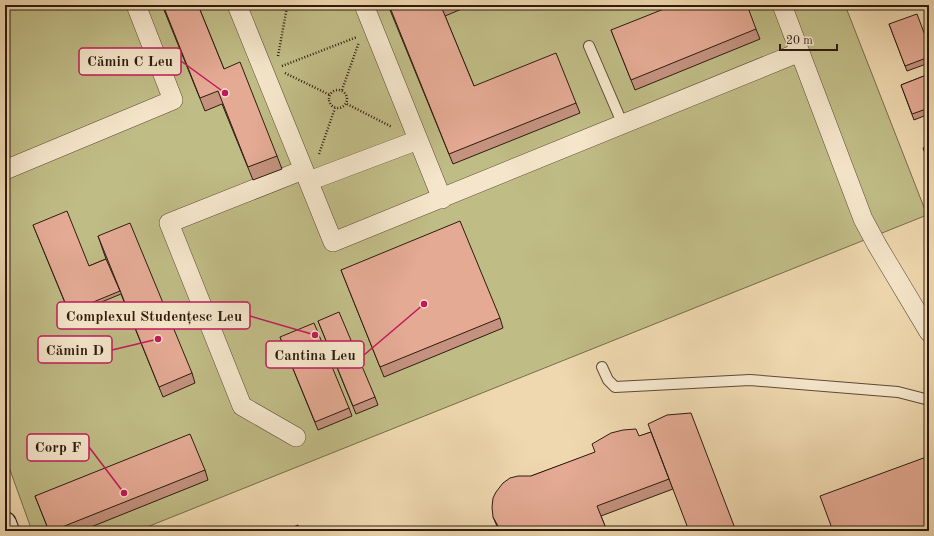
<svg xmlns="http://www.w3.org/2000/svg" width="934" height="536" font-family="'Old Standard TT',serif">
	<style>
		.green { fill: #c0bc86; stroke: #776c4a }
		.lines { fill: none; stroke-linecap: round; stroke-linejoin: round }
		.service-casing { stroke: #5e4a36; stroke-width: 12 }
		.minor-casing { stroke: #5e4a36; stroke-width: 20 }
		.secondary-casing { stroke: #2e1b0e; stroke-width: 24 }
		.path { stroke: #2e1b0e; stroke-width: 2.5; stroke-dasharray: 1 2; stroke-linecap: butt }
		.service { stroke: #f5e6cb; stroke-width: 10 }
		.minor { stroke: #f5e6cb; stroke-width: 19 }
		.secondary { stroke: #f5e6cb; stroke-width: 22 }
		.wall { fill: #c4927f; stroke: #2e1b0e }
		.building { fill: #e4aa94; stroke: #2e1b0e }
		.leader { fill: none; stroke: #c2185b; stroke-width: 1.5 }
		.callout-dot { fill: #c2185b; stroke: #f5e6cb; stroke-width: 1.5 }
		.callout { fill: #f5e6cb; stroke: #c2185b; stroke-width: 1.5 }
		.callout-label { font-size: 15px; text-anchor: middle; font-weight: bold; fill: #2e1b0e }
	</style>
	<rect width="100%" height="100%" fill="#efd8af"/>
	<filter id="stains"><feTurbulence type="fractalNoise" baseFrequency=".005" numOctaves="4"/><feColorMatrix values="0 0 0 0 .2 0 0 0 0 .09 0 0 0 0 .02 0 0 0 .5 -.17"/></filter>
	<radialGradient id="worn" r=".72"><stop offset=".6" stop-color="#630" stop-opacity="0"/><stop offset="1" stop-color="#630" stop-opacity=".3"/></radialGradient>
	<!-- green -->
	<path class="green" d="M5 5H845L927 215 137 531H32L5 456Z"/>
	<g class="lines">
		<defs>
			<path id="service" d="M589 46 623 125
				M602 367 608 380 615 387 750 380 898 392 929 400"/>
			<path id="minor" d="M237 5 333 242 800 52
				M364 5 442 199
				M782 5 863 219 877 245 929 332
				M5 170 173 100 136 5
				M309 181 418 140
				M296 437 242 406 169 223 303 170"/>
			<path id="secondary" d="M5 523 8 531"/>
		</defs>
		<!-- service casing -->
		<use href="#service" class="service-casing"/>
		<!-- minor casing -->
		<use href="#minor" class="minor-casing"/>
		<!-- secondary casing -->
		<use href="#secondary" class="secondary-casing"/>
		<!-- path -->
		<path class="path" d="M283 5C290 9 298 8 306 5
			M278 56 287 7
			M282 66 357 37
			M285 73 330 95
			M329 99a9 9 0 1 1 18 0a9 9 0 1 1-18 0Z
			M342 90 359 42
			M347 104 392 127
			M319 154 335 108"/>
		<!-- service -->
		<use href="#service" class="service"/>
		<!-- minor -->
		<use href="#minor" class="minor"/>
		<!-- secondary -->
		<use href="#secondary" class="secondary"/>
	</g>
	<!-- wall -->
	<path class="wall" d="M162 5H198L224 69 277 156 282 169 253 180 222 104 205 111Z
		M388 5H471L445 16 474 86 576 103 580 113 453 164Z
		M889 24 929 46V63L907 71Z
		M756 29 760 39 635 90 611 30Z
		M929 74V114L914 120 901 85Z
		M33 225 89 266 106 259 98 236 192 373 195 383 163 397 121 294 70 315Z
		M341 270 500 318 503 328 384 377Z
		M318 321 375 397 378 405 356 414Z
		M280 337 349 408 352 416 318 430Z
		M651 432 673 489 601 516 607 531H499L493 517 531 476Z
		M205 470 208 480 81 531H49L35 496Z"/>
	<!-- building -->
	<path class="building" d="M163 5H198L224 69 240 62 277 156 248 167 218 91 200 98Z
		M389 5H443L441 6 474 86 556 53 576 103 449 154Z
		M674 5H747L756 29 631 80 611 30Z
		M917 14 929 46V57L905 66 889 24Z
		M929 74V108L912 114 901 85Z
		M929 146V163L923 148Z
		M67 211 89 266 106 259 120 291 69 312 33 225Z
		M460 221 500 318 380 367 341 270Z
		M130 223 192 373 159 387 98 236Z
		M339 312 375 397 353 406 318 321Z
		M314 323 349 408 315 422 280 337Z
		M691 413 736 531H689L648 424 667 415Z
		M636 429 639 436 651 432 669 479 597 506 607 531H504L498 526 493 517 492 507 493 498 496 492 503 483 510 478 518 476H531L595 452 592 444 611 433 623 430Z
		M190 434 205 470 52 531H49L35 496Z
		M929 456V531H833L820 496Z
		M298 525 301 531H284Z"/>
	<!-- callouts -->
	<path class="leader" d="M225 93L181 61M315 335L250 316M158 339L112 350M424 304L364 355M124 493L89 447"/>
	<g class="callout-dot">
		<circle cx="225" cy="93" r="4"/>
		<circle cx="315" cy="335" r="4"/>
		<circle cx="158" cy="339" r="4"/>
		<circle cx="424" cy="304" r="4"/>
		<circle cx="124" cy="493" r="4"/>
	</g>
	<g class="callout">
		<rect x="79" y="48" width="102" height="27" rx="4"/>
		<rect x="57" y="302" width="193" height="27" rx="4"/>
		<rect x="38" y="336" width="74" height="27" rx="4"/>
		<rect x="266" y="341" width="98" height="27" rx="4"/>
		<rect x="27" y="434" width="62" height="27" rx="4"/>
	</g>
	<g class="callout-label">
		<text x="130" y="66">Cămin C Leu</text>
		<text x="154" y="321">Complexul Studențesc Leu</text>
		<text x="75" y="355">Cămin D</text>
		<text x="315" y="360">Cantina Leu</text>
		<text x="58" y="452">Corp F</text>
	</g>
	<!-- margin -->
	<rect width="934" height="536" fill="none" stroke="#efd8af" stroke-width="20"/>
	<rect x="6" y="6" width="922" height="524" fill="none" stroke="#2e1b0e" stroke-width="2"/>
	<rect x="10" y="10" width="914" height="516" fill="none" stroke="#2e1b0e"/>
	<!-- scale -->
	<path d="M780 44v6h57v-6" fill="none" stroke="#2e1b0e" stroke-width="2"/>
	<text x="786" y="44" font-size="12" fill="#2e1b0e" stroke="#f5e6cb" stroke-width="3" paint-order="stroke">20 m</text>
	<rect width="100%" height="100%" filter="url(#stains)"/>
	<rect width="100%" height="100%" fill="url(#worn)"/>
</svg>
